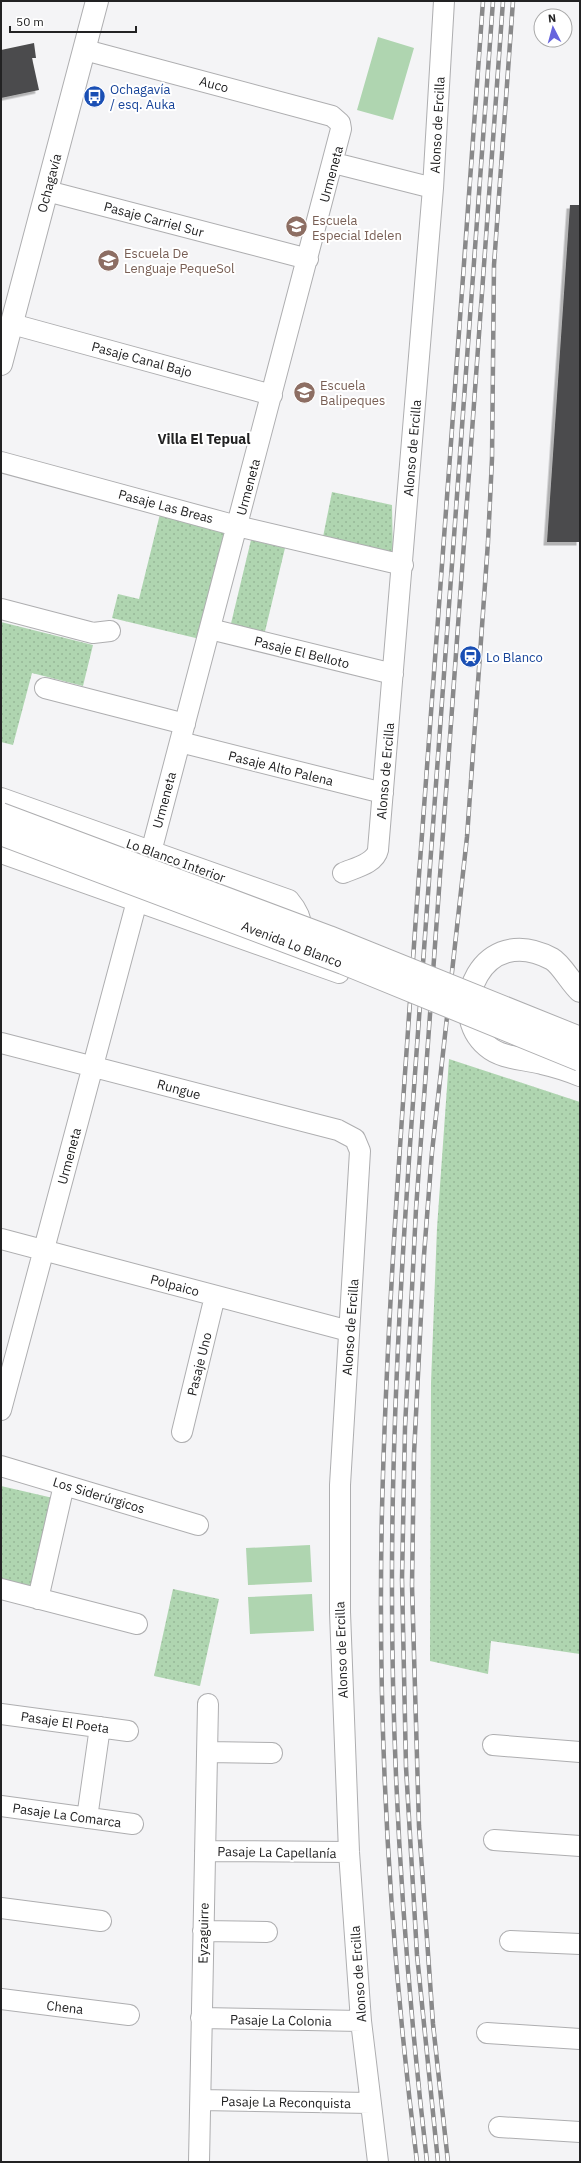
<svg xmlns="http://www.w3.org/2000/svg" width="581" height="2163" font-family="'IBM Plex Sans',sans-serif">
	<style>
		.grass { fill: url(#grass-dots) }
		.park { fill: #afd5b0 }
		.building { fill: #4c4c4d; filter: url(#shadow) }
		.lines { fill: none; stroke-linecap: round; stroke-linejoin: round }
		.minor-casing { stroke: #aeaeb0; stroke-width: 22 }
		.major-casing { stroke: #aeaeb0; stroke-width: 24 }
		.minor { stroke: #fff; stroke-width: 20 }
		.major { stroke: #fff; stroke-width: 22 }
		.rail-casing { stroke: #89898a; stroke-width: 4.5 }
		.rail { stroke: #fff; stroke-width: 3; stroke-dasharray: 9; stroke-linecap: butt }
		.major-bridge-casing { stroke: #aeaeb0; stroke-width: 24; stroke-linecap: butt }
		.major-bridge { stroke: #fff; stroke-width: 22 }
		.labels { text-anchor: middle; stroke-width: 4; stroke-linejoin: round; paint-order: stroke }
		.street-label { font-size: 13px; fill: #222223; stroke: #fff }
		.transit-label { font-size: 13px; fill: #164399; stroke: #fff; text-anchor: start }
		.education-label { font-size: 13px; fill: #785e54; stroke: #fff; text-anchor: start }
		.neighbourhood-label { font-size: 14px; font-weight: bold; fill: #222223; stroke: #fff }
	</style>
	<defs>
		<pattern id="grass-dots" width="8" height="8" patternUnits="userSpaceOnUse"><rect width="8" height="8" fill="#afd5b0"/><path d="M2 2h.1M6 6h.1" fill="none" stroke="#96b797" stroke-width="1.8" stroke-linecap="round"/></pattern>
		<filter id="shadow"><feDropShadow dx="-3.5" dy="3.5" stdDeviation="0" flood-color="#0004"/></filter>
	</defs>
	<rect width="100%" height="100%" fill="#f4f4f6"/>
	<!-- grass -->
	<path class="grass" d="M332 492 392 505 393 558 322 542Z
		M160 514 230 531 204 640 112 618 118 594 139 599Z
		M251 540 285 548 262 644 228 636Z
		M1 622 93 645 83 686 32 673 13 745 1 742Z
		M449 1059 580 1102V1654L491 1641 488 1674 430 1661 431 1383 437 1228Z
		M1 1486 53 1498 31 1592 1 1585Z
		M173 1589 219 1599 200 1686 154 1676Z"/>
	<!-- park -->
	<path class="park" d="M378 37 414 48 393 120 357 110Z
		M310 1545 312 1582 248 1585 246 1548Z
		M312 1594 314 1631 250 1634 248 1597Z"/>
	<!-- building -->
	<path class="building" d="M34 43 36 58H32L39 90 1 98V50Z
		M570 205H580V542H547Z"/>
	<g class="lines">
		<defs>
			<path id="minor" d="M85 50 332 116 340 123 341 129 151 852
				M334 163 433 188
				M47 191 308 259
				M12 324 272 395
				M1 462 237 526 403 565
				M1 609 93 633 110 631
				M210 629 393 674
				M45 688 185 724
				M180 742 383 793
				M1 798 289 900C300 913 306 927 297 943L282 953
				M1 853 339 973
				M343 873C354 868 375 864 378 850L433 188 444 1
				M1 1043 338 1130 355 1139 360 1151 340 1485V1612L349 1852 361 2021 378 2162
				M1 1239 349 1331
				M1 1410 137 901
				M182 1432 215 1296
				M1 1466 198 1525
				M1 1589 137 1624
				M38 1599 64 1485
				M1 1714 128 1731
				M493 1745 580 1752
				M207 1752 272 1753
				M1 1806 133 1824
				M87 1818 100 1727
				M494 1840 580 1846
				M205 1851 349 1852
				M1 1908 101 1921
				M203 1931 267 1932
				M510 1941 580 1944
				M1 1999 129 2015
				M201 2018 361 2021
				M487 2033 580 2039
				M201 2100 370 2103
				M499 2127 580 2132
				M199 2162 208 1704"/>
			<path id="major" d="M1 364 97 1
				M580 991C571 983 561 964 552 959 482 921 445 1010 487 1046 502 1059 524 1058 542 1063 555 1066 568 1070 580 1075"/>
		</defs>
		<!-- minor casing -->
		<use href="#minor" class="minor-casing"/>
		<!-- major casing -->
		<use href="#major" class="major-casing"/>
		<!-- minor -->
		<use href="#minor" class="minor"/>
		<!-- major -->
		<use href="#major" class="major"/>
		<defs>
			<path id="rail" d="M417 2162C390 1947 377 1727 382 1510 387 1307 403 1105 417 902 439 602 462 301 483 1
				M427 2162C404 1964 391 1765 392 1565 393 1336 413 1108 429 880 450 587 472 294 493 1
				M438 2162 417 1955 406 1767 402 1579 405 1428 416 1209 503 1
				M448 2162 433 2024 419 1826 412 1585 414 1454 424 1255 432 1152 467 837 488 542 492 459 494 265 513 1"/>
		</defs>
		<!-- rail casing -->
		<use href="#rail" class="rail-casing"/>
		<!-- rail -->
		<use href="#rail" class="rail"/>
		<defs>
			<path id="major-bridge" d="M1 814 329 937 580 1038
				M1 834 343 963 580 1060"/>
		</defs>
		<!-- major-bridge casing -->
		<use href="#major-bridge" class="major-bridge-casing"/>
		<!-- major-bridge -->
		<use href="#major-bridge" class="major-bridge"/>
	</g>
	<!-- icons -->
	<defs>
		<symbol id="bus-disc" viewBox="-11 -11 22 22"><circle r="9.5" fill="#1a4fb4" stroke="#fff"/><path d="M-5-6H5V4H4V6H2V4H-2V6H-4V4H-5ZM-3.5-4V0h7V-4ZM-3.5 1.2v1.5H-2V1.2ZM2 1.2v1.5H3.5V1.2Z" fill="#fff"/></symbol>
		<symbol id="school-disc" viewBox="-11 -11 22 22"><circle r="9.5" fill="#8d6e63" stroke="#fff"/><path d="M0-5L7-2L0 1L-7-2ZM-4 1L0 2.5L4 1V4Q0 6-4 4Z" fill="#fff"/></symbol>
		<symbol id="station-disc" viewBox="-11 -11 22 22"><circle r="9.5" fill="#1a4fb4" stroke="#fff"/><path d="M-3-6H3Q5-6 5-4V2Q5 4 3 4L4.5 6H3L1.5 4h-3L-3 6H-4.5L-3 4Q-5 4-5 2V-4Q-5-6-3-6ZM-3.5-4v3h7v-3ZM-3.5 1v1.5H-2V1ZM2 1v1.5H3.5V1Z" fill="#fff"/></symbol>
	</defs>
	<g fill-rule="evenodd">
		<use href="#bus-disc" x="82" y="84" width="25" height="25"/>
		<use href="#school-disc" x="284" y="214" width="25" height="25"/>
		<use href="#school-disc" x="96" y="248" width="25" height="25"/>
		<use href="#school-disc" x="292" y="380" width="25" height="25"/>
		<use href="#station-disc" x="458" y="644" width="25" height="25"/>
	</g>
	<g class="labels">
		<!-- street labels -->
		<g class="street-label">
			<text transform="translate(214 84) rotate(15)" y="5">Auco</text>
			<text transform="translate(437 125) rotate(-87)" y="5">Alonso de Ercilla</text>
			<text transform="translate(331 174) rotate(-75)" y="5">Urmeneta</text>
			<text transform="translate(49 183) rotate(-75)" y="5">Ochagavía</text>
			<text transform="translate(154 219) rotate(15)" y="5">Pasaje Carriel Sur</text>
			<text transform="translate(142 359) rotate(15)" y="5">Pasaje Canal Bajo</text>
			<text transform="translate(412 448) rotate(-85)" y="5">Alonso de Ercilla</text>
			<text transform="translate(248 487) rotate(-75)" y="5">Urmeneta</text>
			<text transform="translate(166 506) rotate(15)" y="5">Pasaje Las Breas</text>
			<text transform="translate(302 652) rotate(14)" y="5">Pasaje El Belloto</text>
			<text transform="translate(281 768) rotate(14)" y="5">Pasaje Alto Palena</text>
			<text transform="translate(385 771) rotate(-85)" y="5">Alonso de Ercilla</text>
			<text transform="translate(164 800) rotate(-75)" y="5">Urmeneta</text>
			<text transform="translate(176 860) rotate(20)" y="5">Lo Blanco Interior</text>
			<text transform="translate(292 944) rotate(21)" y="5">Avenida Lo Blanco</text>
			<text transform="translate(179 1089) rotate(15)" y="5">Rungue</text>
			<text transform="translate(69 1156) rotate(-75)" y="5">Urmeneta</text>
			<text transform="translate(175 1285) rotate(15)" y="5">Polpaico</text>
			<text transform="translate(350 1327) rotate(-86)" y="5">Alonso de Ercilla</text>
			<text transform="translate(199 1364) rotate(-76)" y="5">Pasaje Uno</text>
			<text transform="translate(99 1495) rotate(17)" y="5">Los Siderúrgicos</text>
			<text transform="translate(341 1650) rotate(-92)" y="5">Alonso de Ercilla</text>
			<text transform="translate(65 1722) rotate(8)" y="5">Pasaje El Poeta</text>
			<text transform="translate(67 1815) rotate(8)" y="5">Pasaje La Comarca</text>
			<text transform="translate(277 1852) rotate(1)" y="5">Pasaje La Capellanía</text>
			<text transform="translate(203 1933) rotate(-89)" y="5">Eyzaguirre</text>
			<text transform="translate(358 1974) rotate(-94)" y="5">Alonso de Ercilla</text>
			<text transform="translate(65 2007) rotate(7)" y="5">Chena</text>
			<text transform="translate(281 2020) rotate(1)" y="5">Pasaje La Colonia</text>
			<text transform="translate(286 2102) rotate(1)" y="5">Pasaje La Reconquista</text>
		</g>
		<!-- transit labels -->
		<g class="transit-label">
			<text x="110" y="94">Ochagavía<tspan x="110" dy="15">/ esq. Auka</tspan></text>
			<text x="486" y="662">Lo Blanco</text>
		</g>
		<!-- education labels -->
		<g class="education-label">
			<text x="312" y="225">Escuela<tspan x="312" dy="15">Especial Idelen</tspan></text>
			<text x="124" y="258">Escuela De<tspan x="124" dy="15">Lenguaje PequeSol</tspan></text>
			<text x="320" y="390">Escuela<tspan x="320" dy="15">Balipeques</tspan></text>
		</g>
		<!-- neighbourhood labels -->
		<g class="neighbourhood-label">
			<text x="204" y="444">Villa El Tepual</text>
		</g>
	</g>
	<!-- border -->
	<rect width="581" height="2163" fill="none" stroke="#222223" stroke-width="4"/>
	<!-- north arrow -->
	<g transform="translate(553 28) rotate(354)"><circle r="19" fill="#ffffff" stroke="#a7a7a7"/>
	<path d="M0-3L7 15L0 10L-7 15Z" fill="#6764dd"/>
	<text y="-6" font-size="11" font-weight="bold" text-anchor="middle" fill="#222223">N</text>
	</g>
	<!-- scale -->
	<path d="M10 26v6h126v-6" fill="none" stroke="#222223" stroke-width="2"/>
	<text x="16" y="26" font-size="12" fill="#222223" stroke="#ffffff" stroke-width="3" paint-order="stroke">50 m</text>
</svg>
